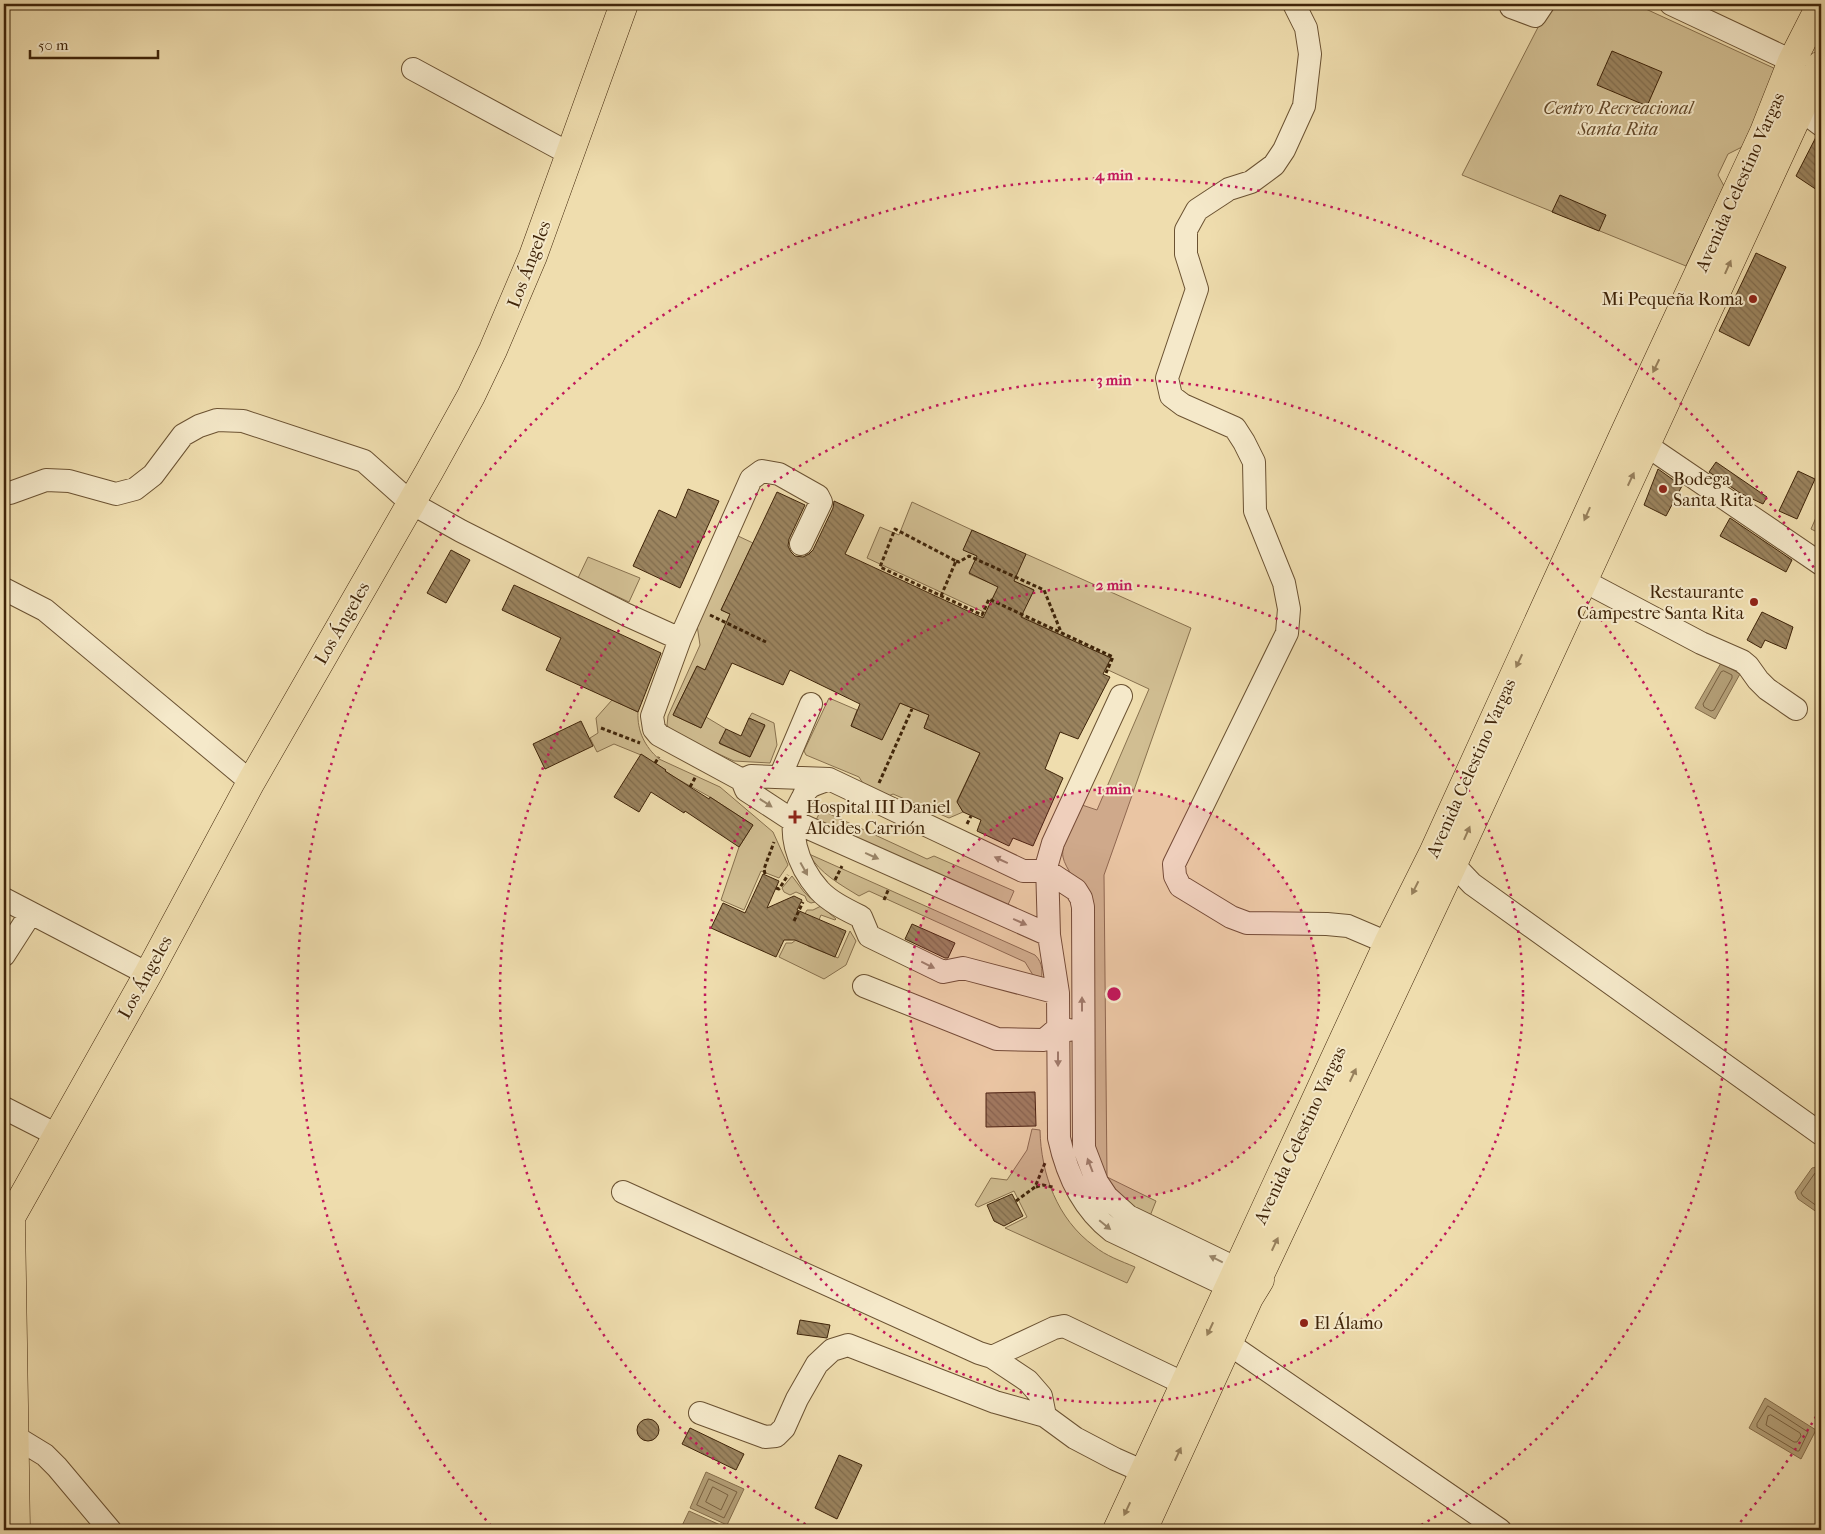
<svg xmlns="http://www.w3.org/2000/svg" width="1825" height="1534" font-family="'IM FELL French Canon',serif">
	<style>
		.green { fill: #d1be92; stroke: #88714e; fill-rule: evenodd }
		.water { fill: #b39e76; stroke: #856d4a }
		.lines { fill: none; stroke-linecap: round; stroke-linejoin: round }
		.shore { stroke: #796140; stroke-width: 1 }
		.building { fill: url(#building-back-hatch); stroke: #3f2409 }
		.minor-casing { stroke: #6b5232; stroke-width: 24 }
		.major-casing { stroke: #3f2409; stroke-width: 29 }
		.highway-casing { stroke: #3f2409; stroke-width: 29 }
		.path { stroke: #3f2409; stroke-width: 3; stroke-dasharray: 4 2.5; stroke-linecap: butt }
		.minor { stroke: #f5e9ca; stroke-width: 22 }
		.major { stroke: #efddae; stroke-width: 28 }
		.highway { stroke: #efddae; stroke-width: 28 }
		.oneway { fill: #97805c }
		.oneway2 { fill: #9a866a }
		.ring { fill: none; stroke: #c2185b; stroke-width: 2.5; stroke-dasharray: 2.5 5 }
		.poi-dot { fill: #8f2418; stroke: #f5e9ca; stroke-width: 2 }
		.labels { text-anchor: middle; stroke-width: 4; stroke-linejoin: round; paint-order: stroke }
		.park-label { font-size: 18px; font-style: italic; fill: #644a2b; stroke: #f5e9ca }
		.street-label { font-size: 18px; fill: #3f2409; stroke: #f5e9ca }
		.poi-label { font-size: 18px; fill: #3f2409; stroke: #f5e9ca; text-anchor: start }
		.centre { fill: #c2185b; stroke: #f5e9ca; stroke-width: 2.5 }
		.ring-label { font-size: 15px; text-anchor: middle; font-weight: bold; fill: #c2185b; stroke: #f5e9ca; stroke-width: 4; stroke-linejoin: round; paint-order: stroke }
	</style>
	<defs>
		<pattern id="building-back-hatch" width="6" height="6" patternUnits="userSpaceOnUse" patternTransform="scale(1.25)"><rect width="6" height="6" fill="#9b845f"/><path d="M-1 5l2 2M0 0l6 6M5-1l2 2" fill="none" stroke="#806c4d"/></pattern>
	</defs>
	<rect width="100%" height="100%" fill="#efddae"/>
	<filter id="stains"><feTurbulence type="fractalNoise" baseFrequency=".004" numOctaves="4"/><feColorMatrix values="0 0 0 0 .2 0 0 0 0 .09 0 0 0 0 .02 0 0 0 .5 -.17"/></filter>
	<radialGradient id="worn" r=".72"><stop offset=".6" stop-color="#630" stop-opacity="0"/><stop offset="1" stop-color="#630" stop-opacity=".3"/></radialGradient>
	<!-- green -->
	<path class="green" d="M1550 4H1635L1778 70 1742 147 1728 154 1718 175 1724 186 1686 266 1462 175Z
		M912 502 972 530 964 549 1019 568 1026 554 1191 628 1104 875 1107 1177 1156 1201 1150 1216 1130 1213 1093 1161 1085 895C1079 885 1065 868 1063 857 1060 844 1077 817 1082 805L1097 810 1149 689 1106 669 1110 658 991 602 986 613 867 558 880 527 899 535ZM974 563 1034 590 1029 600 969 574Z
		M1821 506V534L1811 529Z
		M738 536 753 543 721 610 759 628 712 654 705 670 697 666 673 715 701 728 706 717 726 729 720 744 750 757 765 726 749 718 752 713 774 723 777 745 770 763 734 761 671 732 667 725 668 716 700 645 697 625Z
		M588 557 640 578 629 602 578 578Z
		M829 698 857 710 851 726 882 739 900 703 929 715 924 728 980 753 957 801 963 812 949 818 893 794 886 797 866 788 859 777 806 755 804 751Z
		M612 700 638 712C637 731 645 747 659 759L720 787 773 832 788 865 779 878 761 871 744 910 721 900 739 847 753 825 710 797 674 777 641 755 614 744 597 752 590 738 598 733 596 718Z
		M821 810 927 859 934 856 1014 891 1007 907 816 820Z
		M809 854 1035 955C1044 964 1042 972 1041 984L1039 985 1025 962 869 891 859 896C841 885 819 873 809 854Z
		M792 876 804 892 815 902 811 903 807 901 805 896 796 892 790 895 784 892 782 888Z
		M821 906 836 919 835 920 821 915 808 946 838 958 850 931 856 941 846 965 824 979 779 957 786 943H792L797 939 801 921 807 910H813Z
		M1032 1129 1040 1130C1041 1174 1057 1219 1094 1246 1106 1256 1121 1261 1135 1267L1127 1283 1005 1228 1027 1217 1014 1191 978 1207 975 1205 991 1178 1007 1180 1027 1150Z"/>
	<!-- water -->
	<path class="water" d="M1721 663 1740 674 1715 719 1695 708Z
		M1821 1166V1215L1798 1199 1795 1192 1812 1168Z
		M1765 1398 1816 1430 1801 1459 1749 1428Z
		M706 1472 744 1489 727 1525 690 1508Z
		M689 1511 727 1528 725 1530H680Z"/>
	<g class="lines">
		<!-- shore -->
		<path class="shore" d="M1724 671 1732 675V678L1714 710 1711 711 1704 707 1703 704 1721 672Z
			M1821 1171 1815 1173 1801 1193 1803 1196 1821 1209
			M1768 1406 1808 1432 1799 1451H1797L1757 1427V1424Z
			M1771 1415 1800 1433 1801 1436 1797 1442H1794L1766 1425 1768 1416Z
			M709 1479 737 1492 724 1518 697 1505Z
			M713 1487 728 1495 721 1510 706 1502Z"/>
	</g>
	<!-- building -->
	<path class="building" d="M1612 51 1662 72 1647 106 1597 85Z
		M1816 137 1821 138V181L1817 190 1796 176Z
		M1560 195 1606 215 1599 231 1552 212Z
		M1756 253 1786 267 1749 346 1719 331Z
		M1716 462 1767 497 1763 504 1740 493 1709 472Z
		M1658 469 1682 486 1666 516 1644 505Z
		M1798 471 1815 479 1797 519 1779 511Z
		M688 489 719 501 680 588 633 566 659 510 676 518Z
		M777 492 805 505 789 539 788 546 791 552 795 556 803 557 809 554 813 550 833 508 834 501 864 515 845 554 983 618 998 587 969 573 977 556 963 550 972 530 1026 554 1014 581 1034 590 1021 617 1111 658 1103 674 1110 677 1078 739 1060 732 1045 769 1063 778 1033 846 1013 838 1009 846 977 831 981 820 963 812 957 802 980 753 924 728 929 715 900 703 882 740 851 726 860 704 790 670 783 685 732 663 701 728 673 715 697 666 705 670 730 614 721 610Z
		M1730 518 1792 560 1786 572 1720 536Z
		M451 550 470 560 446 603 427 593Z
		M514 585 661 653 638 712 546 670 561 638 502 610Z
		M1762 612 1793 627 1786 649 1765 640 1761 648 1747 640Z
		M749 718 765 725 750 757 719 743 726 729 741 736Z
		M581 721 593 746 545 769 533 744Z
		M641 754 666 770 665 771 709 799 710 797 753 825 739 847 685 811 684 813 651 792 639 812 614 797Z
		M763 874 779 881 767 908 794 896 802 900 797 910 846 931 835 957 795 940H784L776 957 711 928 723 903 745 913Z
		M912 924 955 943 948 958H945L905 939Z
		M1035 1092 1036 1126 986 1127V1093Z
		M1012 1194 1023 1216 1004 1226 994 1221 987 1205Z
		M800 1320 830 1325 827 1338 797 1334Z
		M637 1430a11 11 0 1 1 22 0a11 11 0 1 1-22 0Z
		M690 1428 744 1454 736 1470 682 1444Z
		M839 1455 862 1465 837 1519 815 1508Z"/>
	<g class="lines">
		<defs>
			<path id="minor" d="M1294 4 1306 28 1310 54 1304 106 1284 150 1274 165 1251 182 1229 189 1197 210 1186 230V254L1197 289 1167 378 1171 396 1183 405 1235 428 1244 442 1254 462 1255 511 1284 583 1289 609 1287 633 1174 864 1175 876 1180 886 1231 917 1247 923 1327 924 1348 926 1388 943
				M1671 4 1792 61
				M1511 7 1535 16 1543 4
				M413 69 570 154
				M1801 110 1821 125
				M1630 439 1646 445 1821 564
				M4 493H10L46 480 69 481 116 494 135 489 153 475 183 435 199 426 217 420 243 421 364 461 411 503 461 531 627 615 680 639
				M801 544 821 502 818 496 779 474 762 471 751 479 680 639 652 716 654 729 659 735 742 780 746 790 795 822 1049 935
				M1584 581 1701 643 1742 661 1748 666 1758 680 1767 689 1796 709
				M4 589 45 610 251 782
				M1121 696 1053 843 1047 864 1049 935 1058 993 1059 1138C1067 1175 1082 1208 1112 1231L1230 1287 1244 1295
				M780 777 811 704
				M829 779C823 782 812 784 808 789 805 791 804 796 802 799 784 829 798 866 819 890 830 902 847 910 861 917L869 936 943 972 963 968 1058 993
				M742 780 751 776 829 779 1023 871H1047L1076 890 1081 898 1083 907 1084 1148 1097 1182 1107 1197 1128 1216 1252 1276
				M1440 857 1453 864 1472 884 1821 1134
				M4 899 148 974
				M4 955 31 913
				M864 986 997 1039 1044 1040 1058 1028 1069 1030
				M4 1108 57 1135
				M623 1192 979 1353 992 1357 1054 1328 1064 1326 1185 1384
				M1229 1344 1500 1530
				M992 1357 1028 1381 1041 1396 1045 1416
				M700 1413 765 1437 776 1436 784 1428 797 1399 817 1364 832 1350 848 1345 995 1402 1045 1416 1075 1438 1115 1459 1160 1479
				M4 1430 45 1455 57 1467 110 1530"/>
			<path id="major" d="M11 1219 16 1530
				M4 1230 148 974 251 782 429 472 471 396 493 350 533 256 624 4"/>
			<path id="highway" d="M1117 1530 1388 943 1433 853 1623 436 1764 132 1792 61 1821 4
				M1143 1530 1249 1298 1260 1280 1259 1277 1453 864 1821 65"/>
		</defs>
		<!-- minor casing -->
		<use href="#minor" class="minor-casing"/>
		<!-- major casing -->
		<use href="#major" class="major-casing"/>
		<!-- highway casing -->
		<use href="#highway" class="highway-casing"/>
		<!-- path -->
		<path class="path" d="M956 561 959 562 969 556 1044 590 1061 632
			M941 596 956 561 895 529 880 567 982 615 989 599 1113 657 1106 673
			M710 615 766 642
			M601 728 640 743
			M655 763 659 757
			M879 783 912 709
			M690 787 696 776
			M967 824 971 816
			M765 874 764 869 774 842
			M835 880 842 866
			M776 888 779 889 788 875
			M884 900 889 888
			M794 921 803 902
			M1036 1187 1043 1185 1053 1187
			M1016 1201 1035 1187 1045 1163"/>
		<!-- minor -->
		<use href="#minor" class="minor"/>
		<!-- major -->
		<use href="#major" class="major"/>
		<!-- highway -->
		<use href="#highway" class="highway"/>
	</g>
	<!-- one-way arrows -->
	<defs><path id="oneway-solid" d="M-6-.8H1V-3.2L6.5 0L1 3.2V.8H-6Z" transform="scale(1.25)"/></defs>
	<g class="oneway">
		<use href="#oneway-solid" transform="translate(1728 267) rotate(-66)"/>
		<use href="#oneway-solid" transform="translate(1656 366) rotate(116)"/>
		<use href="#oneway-solid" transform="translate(1631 479) rotate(-65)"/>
		<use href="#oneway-solid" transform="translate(1587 514) rotate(114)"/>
		<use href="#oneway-solid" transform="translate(1519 661) rotate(115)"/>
		<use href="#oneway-solid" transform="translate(1467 833) rotate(-66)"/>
		<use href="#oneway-solid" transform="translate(1415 888) rotate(117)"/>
		<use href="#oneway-solid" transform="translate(1353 1075) rotate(-65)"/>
		<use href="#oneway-solid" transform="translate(1275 1244) rotate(-65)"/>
		<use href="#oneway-solid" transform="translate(1210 1329) rotate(115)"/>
		<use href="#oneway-solid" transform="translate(1178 1454) rotate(-65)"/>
		<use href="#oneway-solid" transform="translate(1127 1509) rotate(115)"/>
	</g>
	<g class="oneway2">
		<use href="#oneway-solid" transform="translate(766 803) rotate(33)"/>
		<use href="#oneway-solid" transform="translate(872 856) rotate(24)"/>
		<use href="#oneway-solid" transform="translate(1001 860) rotate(-155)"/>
		<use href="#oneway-solid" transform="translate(804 869) rotate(61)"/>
		<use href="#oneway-solid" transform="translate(1020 922) rotate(24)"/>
		<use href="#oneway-solid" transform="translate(928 965) rotate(26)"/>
		<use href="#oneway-solid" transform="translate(1082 1004) rotate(-90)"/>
		<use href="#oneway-solid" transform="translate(1058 1059) rotate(90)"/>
		<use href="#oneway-solid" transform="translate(1090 1165) rotate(-111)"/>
		<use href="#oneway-solid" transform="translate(1105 1225) rotate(39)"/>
		<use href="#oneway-solid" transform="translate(1216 1259) rotate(-154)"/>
	</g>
	<!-- distance rings -->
	<circle cx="1114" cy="994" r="205" fill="#c2185b" fill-opacity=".12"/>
	<g class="ring">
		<circle cx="1114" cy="994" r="205"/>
		<circle cx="1114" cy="994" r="409"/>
		<path d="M812 1528A614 614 0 1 1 1416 1528"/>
		<path d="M1820 1410A819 819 0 0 1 1737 1526M491 1526A819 819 0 1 1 1820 578"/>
	</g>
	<!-- markers -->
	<g class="poi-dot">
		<circle cx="1753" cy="299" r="5"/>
		<circle cx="1663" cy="489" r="5"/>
		<circle cx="1754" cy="602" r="5"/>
		<path d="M792.5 809.5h5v5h5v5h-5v5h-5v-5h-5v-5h5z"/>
		<circle cx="1304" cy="1323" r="5"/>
	</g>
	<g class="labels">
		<!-- park labels -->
		<g class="park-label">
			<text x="1618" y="114">Centro Recreacional<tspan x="1618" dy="21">Santa Rita</tspan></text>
		</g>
		<!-- street labels -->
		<g class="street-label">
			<text transform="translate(1740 182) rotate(-66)" y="6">Avenida Celestino Vargas</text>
			<text transform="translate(529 264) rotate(-69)" y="6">Los Ángeles</text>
			<text transform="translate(342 623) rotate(-60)" y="6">Los Ángeles</text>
			<text transform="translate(1471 768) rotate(-66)" y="6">Avenida Celestino Vargas</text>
			<text transform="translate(145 977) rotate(-61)" y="6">Los Ángeles</text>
			<text transform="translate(1300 1135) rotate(-65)" y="6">Avenida Celestino Vargas</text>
		</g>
		<!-- poi labels -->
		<g class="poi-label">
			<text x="1743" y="305" text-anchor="end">Mi Pequeña Roma</text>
			<text x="1673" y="485">Bodega<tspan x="1673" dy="21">Santa Rita</tspan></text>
			<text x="1744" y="598" text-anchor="end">Restaurante<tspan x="1744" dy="21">Campestre Santa Rita</tspan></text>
			<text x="806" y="813">Hospital III Daniel<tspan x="806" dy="21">Alcides Carrión</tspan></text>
			<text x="1314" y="1329">El Álamo</text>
		</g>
	</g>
	<circle cx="1114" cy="994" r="8" class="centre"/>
	<g class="ring-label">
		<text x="1114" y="180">4 min</text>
		<text x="1114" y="385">3 min</text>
		<text x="1114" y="590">2 min</text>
		<text x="1114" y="794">1 min</text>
	</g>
	<!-- margin -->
	<rect width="1825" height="1534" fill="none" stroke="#efddae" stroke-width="20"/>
	<rect x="5" y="5" width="1815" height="1524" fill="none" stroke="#3f2409" stroke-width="2.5"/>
	<rect x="10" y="10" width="1805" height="1514" fill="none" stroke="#3f2409"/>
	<!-- scale -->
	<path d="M30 50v8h128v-8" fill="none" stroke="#3f2409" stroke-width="2.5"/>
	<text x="38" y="50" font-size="15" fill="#3f2409" stroke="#f5e9ca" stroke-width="4" paint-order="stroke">50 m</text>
	<rect width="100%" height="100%" filter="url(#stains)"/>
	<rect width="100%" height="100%" fill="url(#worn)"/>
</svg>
